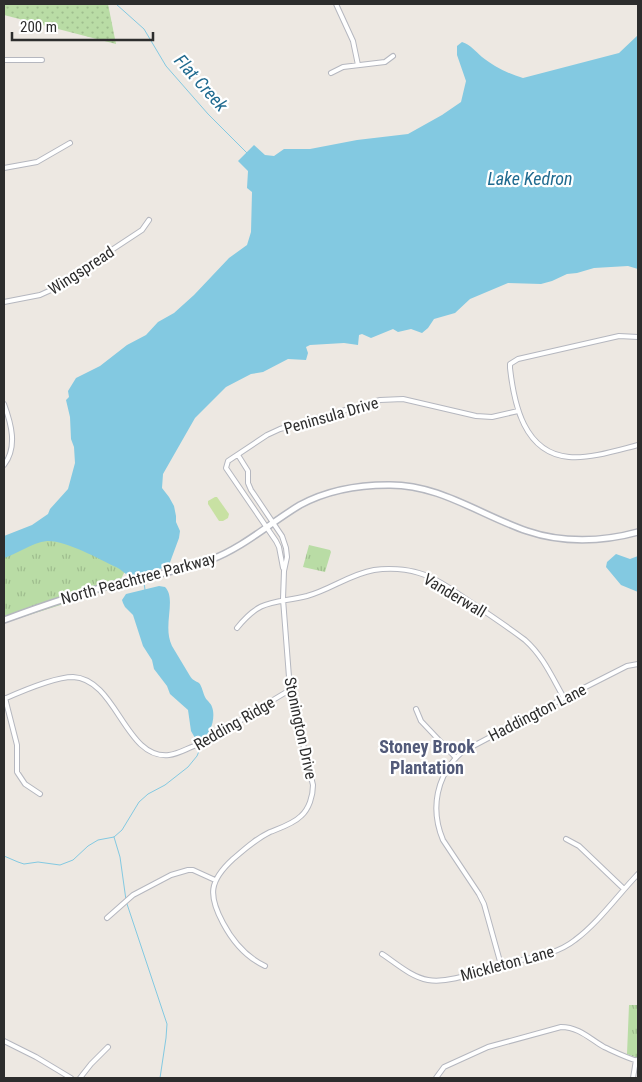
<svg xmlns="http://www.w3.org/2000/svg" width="642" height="1082" font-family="'Roboto Condensed',sans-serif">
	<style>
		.grass { fill: url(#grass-dots) }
		.park { fill: url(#park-tufts) }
		.pitch { fill: #c8e1a3 }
		.water { fill: #83c9e1 }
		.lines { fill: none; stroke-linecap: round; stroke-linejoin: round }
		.stream { stroke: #83c9e1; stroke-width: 1 }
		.minor-casing { stroke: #b5b7bf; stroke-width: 6 }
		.tertiary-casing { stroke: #b5b7bf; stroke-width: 8 }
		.minor { stroke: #fff; stroke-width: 4 }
		.tertiary { stroke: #fff; stroke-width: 5 }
		.labels { text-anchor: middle; stroke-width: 4.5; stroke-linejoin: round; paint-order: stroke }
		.street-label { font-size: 16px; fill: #2d2d2d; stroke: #fff }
		.water-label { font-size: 18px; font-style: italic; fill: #1f6a8f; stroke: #fff }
		.neighbourhood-label { font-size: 18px; font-weight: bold; fill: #525a79; stroke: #fff }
	</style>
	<defs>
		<pattern id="grass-dots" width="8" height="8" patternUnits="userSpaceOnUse" patternTransform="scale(1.25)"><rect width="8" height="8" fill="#b9dca5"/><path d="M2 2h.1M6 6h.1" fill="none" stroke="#9fbd8e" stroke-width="1.8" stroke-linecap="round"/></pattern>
		<pattern id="park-tufts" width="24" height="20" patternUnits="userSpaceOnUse" patternTransform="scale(1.25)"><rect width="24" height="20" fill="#b9dca5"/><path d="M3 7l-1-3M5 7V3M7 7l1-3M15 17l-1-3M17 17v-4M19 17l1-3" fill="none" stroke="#9fbd8e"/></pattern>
	</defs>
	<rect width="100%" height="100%" fill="#ede8e2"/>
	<!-- grass -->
	<path class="grass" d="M4 4H108L116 44 4 15Z"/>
	<!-- park -->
	<path class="park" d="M42 522 128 565 117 587 4 623V543Z
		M309 545 330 550 331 552 325 572 303 567Z
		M629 1005H638V1058L627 1054Z"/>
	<!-- pitch -->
	<path class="pitch" d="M215 497H217L229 514 228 518 223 521H219L208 504V501Z"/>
	<!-- water -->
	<path class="water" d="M638 35V269L628 266 594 268 577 273 567 274 552 281 541 284 508 283 470 299 455 313 434 319 428 328 422 333 411 329 398 332 393 329 371 338 362 334 359 335 358 345 344 343 310 345 306 347 308 353 306 360 288 359 263 372 251 374 226 387 195 418 163 474 162 488 169 497 174 506 176 516V522L180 531 179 538 169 565C162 568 142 577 136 577 127 578 123 570 116 567 99 559 65 540 47 541 31 543 19 553 4 558V536L32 525 48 514 50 509 68 489 75 463 74 447 71 439 70 417 66 400 69 397 68 391 76 378 100 366 127 345 146 335 158 322 174 313 194 295 229 258 247 245 251 232 252 192 247 188 248 171 238 161 254 145 265 155 274 156 284 149H310L357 140 408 134 442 115 461 102 466 81 457 55V46L462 42C471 45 475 51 482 57 493 66 509 74 523 78L619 53Z
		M616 554 630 559 638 556V592L621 585 606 567 607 562Z
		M159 586 165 587C177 599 162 626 172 646 178 656 184 666 190 676 192 680 196 681 199 683 202 686 203 693 205 697 207 701 211 703 212 707 216 717 211 736 200 741L195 738 191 731 188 710 170 694 167 686 154 669 152 660 143 646 133 615 125 607 123 603 122 600 126 594Z"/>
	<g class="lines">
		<!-- stream -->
		<path class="stream" d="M116 4 144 29 166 66 208 114 247 153
			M144 582 145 590
			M114 837 120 857 126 900
			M4 856 18 862 24 864 38 862 60 865 73 860 88 846 98 840 114 837 122 830 139 802 148 794 165 785 188 767 197 756 202 744
			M127 904 167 1024 166 1038 160 1078"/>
		<defs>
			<path id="minor" d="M336 4 353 41 358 65
				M4 60H42
				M331 73 343 67 385 62 393 56
				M4 168 37 162 70 143
				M4 302 40 295 51 290 142 230 149 220
				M638 337 619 336 518 359 510 364V368C514 404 524 453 569 457 590 459 618 450 638 445
				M4 404C11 423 18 447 4 465
				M238 455 248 471V483L251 490 282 536 286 548 287 557 284 571 283 599 290 690 313 785C313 796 309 809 301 816 293 824 280 828 270 832 254 840 246 848 233 859 209 881 208 895 223 923 233 942 246 957 265 966
				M283 568 279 547 276 541 226 468 228 461 267 435 280 429 380 400 403 399 476 416 492 417 518 411
				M237 628C261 598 273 604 307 596 330 590 350 574 374 570 388 568 406 569 419 573 439 579 455 592 472 603 490 615 508 627 525 640 543 656 552 677 564 698
				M5 698 17 745V772L25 784 40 794
				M4 699C22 691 54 677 73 677 117 679 125 760 169 755 178 754 186 749 194 746 228 731 258 708 290 690
				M416 709 421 721 456 758
				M566 839 579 846 624 889
				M107 918 133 895 171 875 188 870H193L215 880
				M382 954C396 963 411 977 428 980 450 984 481 970 503 964 527 958 555 956 575 940 599 922 617 896 638 874
				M501 965 484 904 479 894 443 840C430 809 436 775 462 752L564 698 627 666 638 664
				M4 1041 36 1057 71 1078
				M80 1078 91 1064 108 1047
				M436 1078 444 1067 488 1047 561 1027C579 1027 590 1039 604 1047 615 1052 627 1058 638 1061
				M633 1078 636 1060"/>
			<path id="tertiary" d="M4 620C42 606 79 593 119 583 149 576 181 571 210 560 244 547 270 523 300 505 326 491 358 485 388 485 439 484 480 515 527 531 562 543 602 542 638 532"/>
		</defs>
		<!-- minor casing -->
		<use href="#minor" class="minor-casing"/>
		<!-- tertiary casing -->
		<use href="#tertiary" class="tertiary-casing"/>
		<!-- minor -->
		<use href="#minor" class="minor"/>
		<!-- tertiary -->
		<use href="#tertiary" class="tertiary"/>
	</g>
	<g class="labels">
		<!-- street labels -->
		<g class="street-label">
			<text transform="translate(81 270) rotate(-33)" y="6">Wingspread</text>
			<text transform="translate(331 415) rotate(-16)" y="6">Peninsula Drive</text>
			<text transform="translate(138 578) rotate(-15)" y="6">North Peachtree Parkway</text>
			<text transform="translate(455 595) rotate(31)" y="6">Vanderwall</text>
			<text transform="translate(537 712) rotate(-27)" y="6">Haddington Lane</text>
			<text transform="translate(234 723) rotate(-30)" y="6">Redding Ridge</text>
			<text transform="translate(301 728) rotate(78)" y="6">Stonington Drive</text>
			<text transform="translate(507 963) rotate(-15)" y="6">Mickleton Lane</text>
		</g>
		<!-- water labels -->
		<g class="water-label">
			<text transform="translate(201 83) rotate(48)" y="6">Flat Creek</text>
			<text x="530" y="185">Lake Kedron</text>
		</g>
		<!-- neighbourhood labels -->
		<g class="neighbourhood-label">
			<text x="427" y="753">Stoney Brook<tspan x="427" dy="21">Plantation</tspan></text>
		</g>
	</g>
	<!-- border -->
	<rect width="642" height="1082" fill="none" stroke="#2d2d2d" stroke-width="10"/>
	<!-- scale -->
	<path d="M12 32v8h141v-8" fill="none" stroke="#2d2d2d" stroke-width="2.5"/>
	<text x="20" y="32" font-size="15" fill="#2d2d2d" stroke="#ffffff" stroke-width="4" paint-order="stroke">200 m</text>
</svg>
